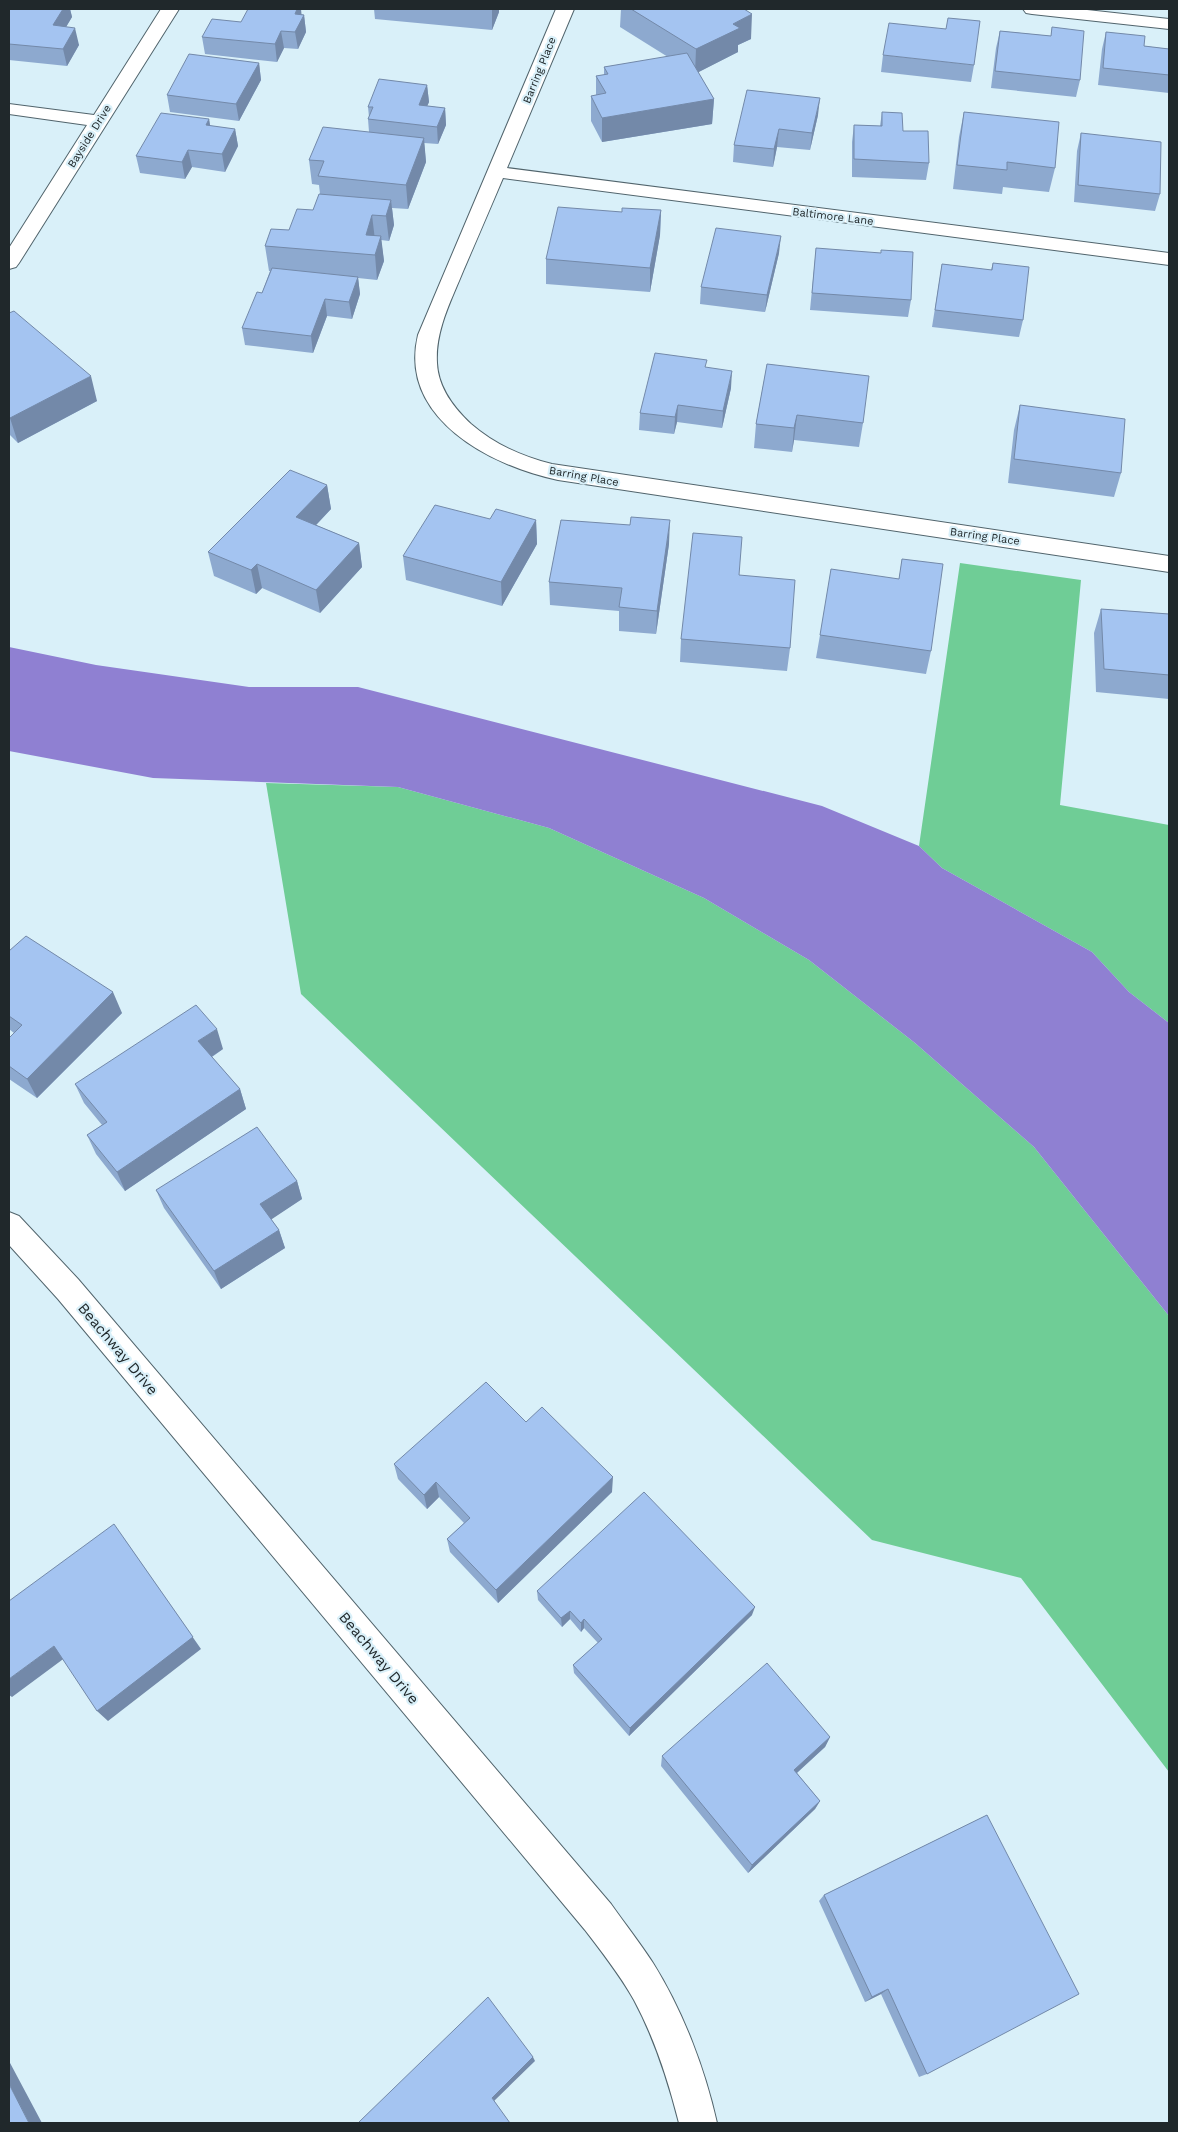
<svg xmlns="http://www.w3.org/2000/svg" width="1178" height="2132" font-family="'Work Sans',sans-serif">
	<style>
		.forest { fill: #6fcd96 }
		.water { fill: #8f80d2 }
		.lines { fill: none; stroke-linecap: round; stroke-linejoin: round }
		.minor-casing { stroke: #51646c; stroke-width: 2 }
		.minor { fill: #fff; fill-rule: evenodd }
		.wall { fill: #8da9cf }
		.shaded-wall { fill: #7389a9 }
		.building { fill: #a4c4f1; stroke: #7389a9 }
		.labels { text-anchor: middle; stroke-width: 4.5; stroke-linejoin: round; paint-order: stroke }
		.far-street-label { font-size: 11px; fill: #20282b; stroke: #d9f0f9 }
		.near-street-label { font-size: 15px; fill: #20282b; stroke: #d9f0f9 }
	</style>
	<rect width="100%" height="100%" fill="#d9f0f9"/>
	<!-- forest -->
	<path class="forest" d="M960 563 1081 580 1060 805 1169 825V1023L1129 992 1092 952 942 868 919 846Z
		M266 783 398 787 549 828 704 898 809 960 915 1043 1034 1147 1169 1316V1772L1021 1578 872 1540 301 994Z"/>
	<!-- water -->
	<path class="water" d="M9 647 96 665 249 687H358L822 806 919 846 942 868 1092 952 1129 992 1169 1023V1316L1034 1147 915 1043 809 960 704 898 549 828 398 787 153 778 9 751Z"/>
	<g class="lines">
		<defs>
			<path id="minor" d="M161 9H179L19 263 16 267 9 269V248L87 125 9 114V104L94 115Z
				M556 9H574L507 168 1169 253V265L503 178C490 209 477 239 464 269 452 299 435 330 437 363 438 388 454 408 471 424 494 444 523 457 552 464L1169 556V572L558 480C491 466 398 418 418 335Z
				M1023 9H1078L1169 19V29L1032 14 1026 13Z
				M9 1212 19 1216 78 1279 611 1904C625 1924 640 1943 653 1963 683 2011 705 2069 717 2123H679C668 2080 655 2039 634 2000 620 1975 602 1952 585 1930L58 1299 9 1245Z"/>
		</defs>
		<!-- minor casing -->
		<use href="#minor" class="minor-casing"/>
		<!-- minor -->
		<use href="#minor" class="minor"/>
	</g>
	<!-- wall -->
	<path class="wall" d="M9 9H70L72 17 66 27 79 45 67 66 9 60Z
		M374 9H499V12L492 30 375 19Z
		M621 9H744L751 39 738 45V52L698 72 714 99 712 124 602 142 591 121V96L596 95V76L604 75V67L668 57 620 27Z
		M301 14 304 15 306 32 298 49 284 48 277 62 205 54 202 37 241 22Z
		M1052 27 1080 80 1076 97 991 88 996 48 1000 31 1051 36Z
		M1106 32 1144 46 1169 49V93L1098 85 1102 49Z
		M883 55 974 65 971 82 881 72Z
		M259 63 261 80 239 121 170 112 167 95Z
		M427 85 429 102 427 106 445 108 446 125 438 144 424 143 426 162 408 209 392 208 394 225 389 241 381 240 384 261 377 280 358 278 360 294 352 319 327 316 313 353 245 345 242 328 262 293 270 271H269L265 246 289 230 313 210 320 194 319 185 312 184 309 160 369 132 368 119 369 117 368 107Z
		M882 112 903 131 929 163 926 180 852 177V142L854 125 880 126Z
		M964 112 1055 168 1049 192 1003 187 1002 194 953 189 959 137Z
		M818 115 810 150 777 147 773 167 733 162 734 145Z
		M209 119 210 126 235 129 238 146 225 172 192 167 185 179 140 173 136 156Z
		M1081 133 1160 194 1155 211 1074 202 1077 151Z
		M661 210 660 235 650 292 546 284V259L622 212Z
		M816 248 911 300 908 317 810 310Z
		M779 253 765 312 700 304 701 287Z
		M993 263 1023 320 1019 337 932 327 942 264 991 270Z
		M9 313 97 401 18 443 9 434Z
		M767 364 863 423 859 447 794 440 792 452 754 448 756 424Z
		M707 368 731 388 722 428 677 422 674 434 639 430 640 413Z
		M1020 405 1121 473 1114 497 1008 483 1014 430Z
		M327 485 331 509 316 525 359 543 362 567 320 613 262 588 256 594 214 576 208 552Z
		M490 519 536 520 537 544 502 606 406 580 403 556Z
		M669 544 656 634 619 631V611L550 605 549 582Z
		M902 559 931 651 926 674 816 658 820 635 899 579Z
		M739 575 790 648 787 671 680 662 681 639Z
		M1101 609 1169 614V699L1096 692 1094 633Z
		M9 951 122 1013 37 1098 9 1079V1038L14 1033 9 1029Z
		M223 1049 212 1057 240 1089 246 1109 125 1191 96 1154 87 1135 102 1125 84 1103 75 1084Z
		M297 1181 302 1199 271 1219 279 1230 285 1248 221 1289 164 1208 156 1190Z
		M526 1422 612 1492 498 1603 450 1552 447 1539 464 1523 439 1497 427 1509 398 1479 394 1464Z
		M537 1591 752 1615 629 1736 574 1673 573 1665 598 1643 584 1628 581 1632 570 1619 562 1627 538 1600Z
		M830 1737 825 1747 797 1773 820 1801 815 1809 748 1873 661 1766 662 1756Z
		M987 1815 927 2074 919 2077 881 1994 865 2002 819 1901 824 1895Z"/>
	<!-- shaded-wall -->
	<path class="shaded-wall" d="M63 9H70L72 17 57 42 53 25Z
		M297 9H301L302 19 304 15 306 32 298 49 295 32V14Z
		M492 9H499V12L492 30Z
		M752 14 751 39 738 45V52L695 74 696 49 733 24Z
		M75 28 79 45 67 66 63 49Z
		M281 31 284 48 277 62 275 44Z
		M259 63 261 80 239 121 236 104Z
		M427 85 429 102 420 122 419 105Z
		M820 98 818 115 810 150 812 133Z
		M714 99 712 124 602 142V118Z
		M445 108 446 125 438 144 437 127Z
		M209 119 212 137 206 125Z
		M235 129 238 146 225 172 222 154Z
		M779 129 777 147 773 167 774 149Z
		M424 138 426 162 408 209 406 185Z
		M188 150 192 167 185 179 182 162Z
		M391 200 394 225 389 241 386 216Z
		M661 210 660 235 650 292V268Z
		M372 215 375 240 366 235Z
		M381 236 384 261 377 280 375 255Z
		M781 236 779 253 765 312 767 295Z
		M358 277 360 294 352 319 349 302Z
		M325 299 327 316 313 353 311 336Z
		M732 371 731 388 722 428 723 411Z
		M91 376 97 401 18 443 10 418Z
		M678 405 677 422 674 434 675 417Z
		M797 415 794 440 792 452 794 428Z
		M327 485 331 509 301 541 296 517Z
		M536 520 537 544 502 606 501 582Z
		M670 520 669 544 656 634 657 611Z
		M359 543 362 567 320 613 316 590Z
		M257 564 262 588 256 594 251 570Z
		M113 992 122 1013 37 1098 27 1079Z
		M217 1029 223 1049 205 1061 198 1041Z
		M240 1089 246 1109 125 1191 117 1172Z
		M297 1181 302 1199 266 1223 260 1204Z
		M279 1230 285 1248 221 1289 214 1271Z
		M613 1477 612 1492 498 1603 496 1590Z
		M436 1482 439 1497 427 1509 424 1495Z
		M123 1537 201 1649 108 1721 97 1711Z
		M755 1607 752 1615 629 1736 630 1728Z
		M570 1611V1619L562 1627 561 1618Z
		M584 1619V1628L581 1632V1623Z
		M54 1646 66 1657 12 1697 9 1695V1679Z
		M830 1737 825 1747 790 1779 794 1770Z
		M820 1801 815 1809 748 1873 752 1865Z
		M888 1989 881 1994 865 2002 872 1997Z
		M533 2057 535 2061 494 2101 510 2123 492 2098Z
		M9 2061 42 2123H29L9 2084Z"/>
	<!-- building -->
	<path class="building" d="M9 9H63L53 25 75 28 63 49 9 44Z
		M248 9H297L295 14 304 15 295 32 281 31 275 44 202 37 212 19 241 22Z
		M631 9H744L752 14 733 24 740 28 696 49Z
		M948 18 980 21 974 65 883 55 889 23 946 29Z
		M1052 27 1084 31 1080 80 995 71 1000 31 1051 36Z
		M1106 32 1145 36 1144 46 1169 49V75L1103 68Z
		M687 53 714 99 602 118 591 96 606 93 596 76 608 74 604 67Z
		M189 54 259 63 236 104 167 95Z
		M379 79 427 85 419 105 445 108 437 127 368 119 373 107H368Z
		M747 90 820 98 812 133 779 129 774 149 734 145Z
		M882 112 902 113 903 131H928L929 163 854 159V125L882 126Z
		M964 112 1059 122 1055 168 1007 162V170L957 165Z
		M161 113 209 119 206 125 235 129 222 154 188 150 182 162 136 156Z
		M323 127 424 138 406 185 318 176 324 161 309 160Z
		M1081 133 1161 142 1160 194 1078 185Z
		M319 194 391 200 386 216 372 215 366 235 381 236 375 255 265 246 271 229 289 230 297 209 313 210Z
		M558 207 622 212V208L661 210 650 268 546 259Z
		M716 228 781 236 767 295 701 287Z
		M816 248 881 253V250L913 252 911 300 812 293Z
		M993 263 1029 267 1023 320 935 310 942 264 992 270Z
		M272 268 358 277 349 302 325 299 311 336 242 328 257 292 262 293Z
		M14 311 91 376 10 418 9 417V313Z
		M655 353 707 360 705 367 732 371 723 411 678 405 675 417 640 413Z
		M767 364 869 376 863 423 797 415 794 428 756 424Z
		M1020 405 1125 419 1121 473 1014 459Z
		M290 470 327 485 296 517 359 543 316 590 257 564 251 570 208 552Z
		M435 505 490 519 496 509 536 520 501 582 403 556Z
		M631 517 670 520 657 611 619 607 622 588 549 582 561 520 630 525Z
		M693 533 742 537 739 575 795 580 790 648 681 639Z
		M902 559 943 564 931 651 820 635 831 569 899 579Z
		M1101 609 1169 614V675L1104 669Z
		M26 936 113 992 27 1079 9 1066V1038L22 1025 9 1016V951Z
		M196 1005 217 1029 198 1041 240 1089 117 1172 87 1135 107 1122 75 1084Z
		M257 1127 297 1181 260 1204 279 1230 214 1271 156 1190Z
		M486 1382 526 1422 542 1407 613 1477 496 1590 447 1539 470 1518 436 1482 424 1495 394 1464Z
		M644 1492 755 1607 630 1728 573 1665 602 1639 584 1619 581 1623 570 1611 561 1618 537 1591Z
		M114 1524 193 1637 97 1711 54 1646 9 1679V1601Z
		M767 1663 830 1737 794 1770 820 1801 752 1865 662 1756Z
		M987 1815 1079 1994 927 2074 888 1989 872 1997 824 1895Z
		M488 1997 533 2057 492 2098 510 2123H360L359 2122Z
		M9 2084 29 2123H9Z"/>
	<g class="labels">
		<!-- far-street labels -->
		<g class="far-street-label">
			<text transform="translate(539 70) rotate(-68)" y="4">Barring Place</text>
			<text transform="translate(89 136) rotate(-58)" y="4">Bayside Drive</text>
			<text transform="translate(833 216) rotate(7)" y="4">Baltimore Lane</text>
			<text transform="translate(584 476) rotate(10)" y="4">Barring Place</text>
			<text transform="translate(985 536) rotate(8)" y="4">Barring Place</text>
		</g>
		<!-- near-street labels -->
		<g class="near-street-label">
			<text transform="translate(118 1349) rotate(50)" y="5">Beachway Drive</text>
			<text transform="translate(379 1658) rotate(50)" y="5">Beachway Drive</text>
		</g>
	</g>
	<!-- border -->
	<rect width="1178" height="2132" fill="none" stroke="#20282b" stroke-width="20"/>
</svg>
